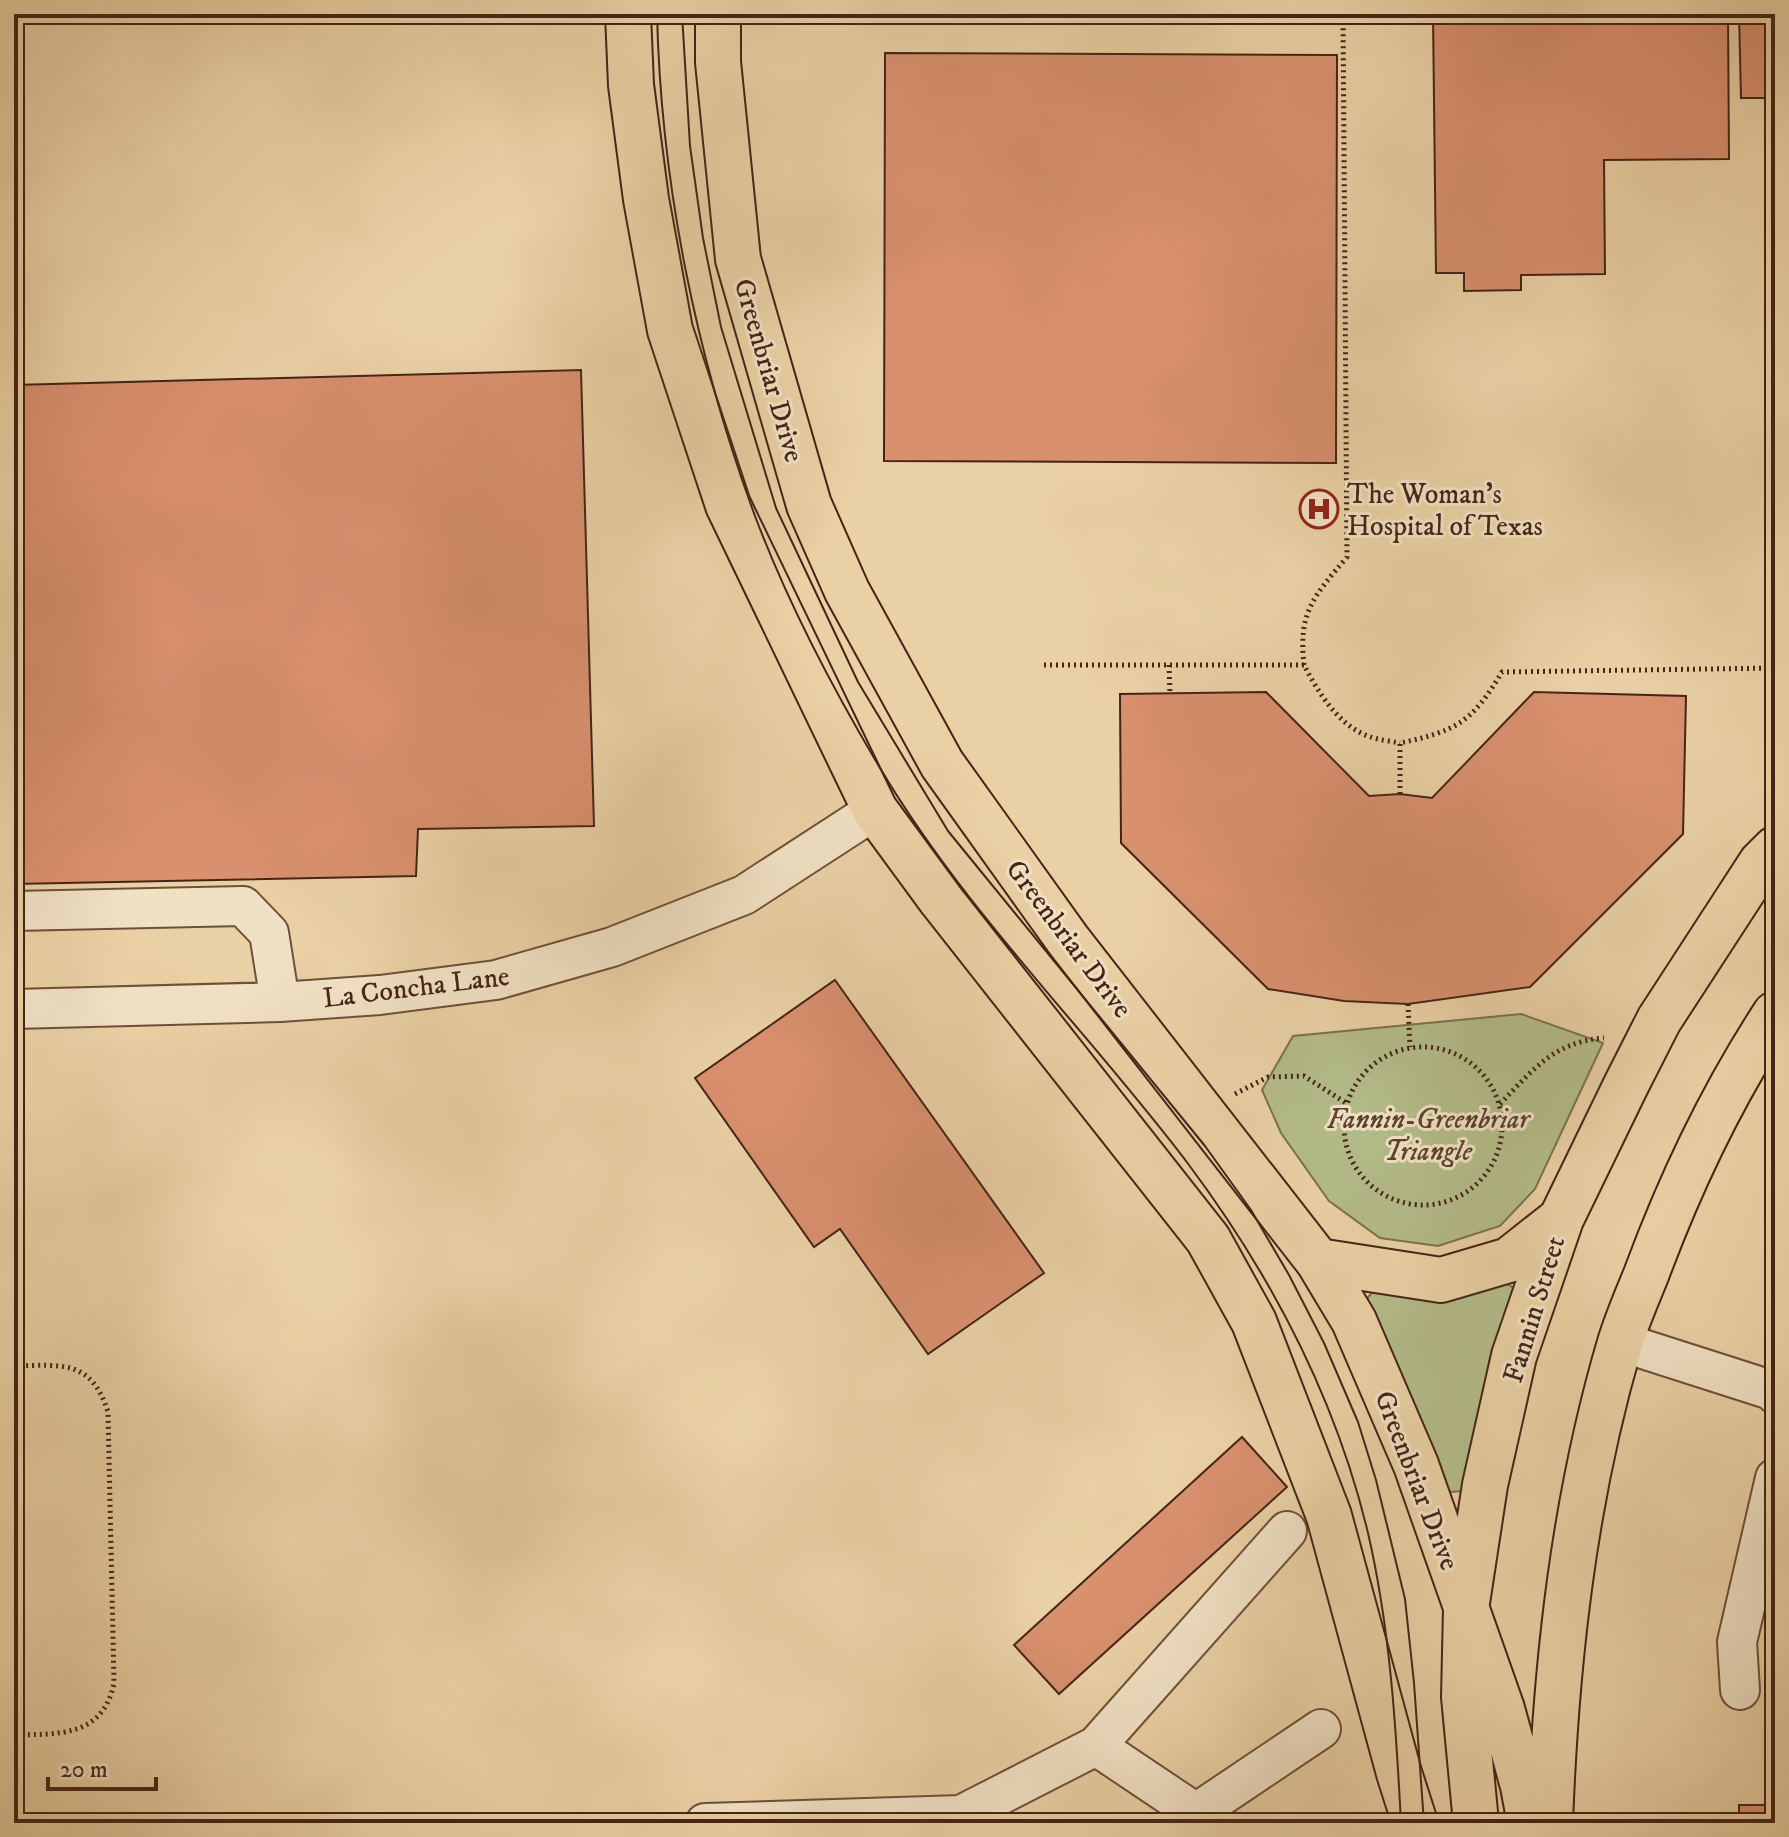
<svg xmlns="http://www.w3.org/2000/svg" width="1789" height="1837" font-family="'IM FELL DW Pica',serif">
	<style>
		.green { fill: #b3bc89; stroke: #7c7050; stroke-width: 2 }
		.building { fill: #d9906f; stroke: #452417; stroke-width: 2 }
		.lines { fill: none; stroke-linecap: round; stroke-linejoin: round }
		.minor-casing { stroke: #6e4f3a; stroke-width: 42 }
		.major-casing { stroke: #452417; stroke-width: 48 }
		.path { stroke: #452417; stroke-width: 5; stroke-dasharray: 2 4; stroke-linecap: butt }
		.minor { stroke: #f1e1c4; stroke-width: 38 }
		.major { stroke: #ead1a5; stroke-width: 44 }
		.tram { stroke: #452417; stroke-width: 2 }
		.labels { text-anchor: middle; stroke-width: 6; stroke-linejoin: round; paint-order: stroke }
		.street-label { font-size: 28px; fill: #452417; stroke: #f1e1c4 }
		.poi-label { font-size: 28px; fill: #452417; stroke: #f1e1c4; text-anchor: start }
		.park-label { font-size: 28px; font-style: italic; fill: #5b422e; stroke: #f1e1c4 }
	</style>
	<rect width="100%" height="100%" fill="#ead1a5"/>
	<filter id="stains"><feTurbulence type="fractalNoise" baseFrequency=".0025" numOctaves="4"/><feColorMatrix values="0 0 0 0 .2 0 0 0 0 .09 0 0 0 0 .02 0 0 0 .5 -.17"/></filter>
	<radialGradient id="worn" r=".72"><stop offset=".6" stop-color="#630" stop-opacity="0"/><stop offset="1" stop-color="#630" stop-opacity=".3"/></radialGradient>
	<!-- green -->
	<path class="green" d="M1521 1014 1603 1043 1535 1189 1500 1226 1438 1246 1380 1238 1329 1201 1281 1133 1262 1090 1293 1036Z
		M1505 1282 1517 1291 1464 1491 1449 1492 1364 1302 1375 1289C1428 1306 1453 1295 1505 1282Z"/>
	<!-- building -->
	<path class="building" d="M1433 14H1728L1729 159 1604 160 1605 274 1521 275V290L1464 291V273H1436Z
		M1739 14H1775V98H1741Z
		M885 53 1337 55 1336 463 884 461Z
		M581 370 594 826 418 829 416 876 14 884V385Z
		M1266 692 1369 796 1400 794 1432 798 1534 692 1686 696 1683 834 1530 987 1408 1004 1344 1001 1268 989 1121 843 1120 694Z
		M835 980 1044 1273 928 1354 840 1229 814 1247 695 1078Z
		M1242 1437 1287 1487 1059 1694 1014 1645Z
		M1739 1805H1765V1823H1775H1739Z"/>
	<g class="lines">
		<defs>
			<path id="minor" d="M14 911 243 906 269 933 280 1002
				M14 1009 280 1002 380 995 496 980 612 947 744 895 875 810
				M1621 1342 1774 1391 1775 1394
				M1740 1690 1737 1642 1775 1478
				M1096 1746 1196 1813 1321 1729
				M705 1823 961 1815 1096 1746 1287 1531"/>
			<path id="major" d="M628 14 631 85 646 199 670 330 728 505 875 810 941 900 1208 1239 1254 1322 1329 1516 1399 1773 1415 1823
				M718 14V62L738 259 809 505 847 591 942 764 1068 940 1318 1261 1354 1321 1416 1465 1502 1709 1523 1786 1530 1823
				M1318 1261 1441 1280 1509 1260 1561 1219
				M1476 1823 1464 1697 1466 1609 1485 1485 1514 1356 1561 1219 1626 1085 1659 1020 1761 863 1775 849
				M1550 1823C1556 1661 1574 1499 1620 1343 1627 1320 1637 1297 1646 1275 1680 1183 1722 1095 1775 1014"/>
		</defs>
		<!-- minor casing -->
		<use href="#minor" class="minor-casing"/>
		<!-- major casing -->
		<use href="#major" class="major-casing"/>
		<!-- path -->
		<path class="path" d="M1044 665H1304C1318 692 1338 725 1368 736 1378 740 1390 741 1400 743
			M1169 665 1170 693
			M1304 665C1298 612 1314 596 1347 557L1343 14
			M1400 794V743C1457 731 1472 722 1502 672L1775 668
			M1408 1004 1410 1047
			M1344 1126a79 79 0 1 1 158 0a79 79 0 1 1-158 0Z
			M1235 1094 1268 1077 1304 1076 1346 1103
			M1500 1104C1533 1070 1553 1042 1604 1038
			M14 1366C62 1365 91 1359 108 1412L114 1683C103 1737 59 1734 14 1735"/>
		<!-- minor -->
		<use href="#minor" class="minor"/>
		<!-- major -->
		<use href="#major" class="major"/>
		<!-- tram -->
		<path class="tram" d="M657 14C661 184 696 356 755 516 787 601 833 689 880 768 966 913 1088 1031 1189 1165 1271 1275 1336 1399 1368 1533 1390 1628 1396 1726 1401 1823
			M682 14 690 146 703 238 721 327 776 508 858 682 948 831 1205 1146 1251 1210 1289 1275 1324 1343 1358 1422 1376 1480 1405 1599 1414 1683 1424 1823"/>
	</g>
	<!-- icons -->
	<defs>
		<symbol id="hospital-ring" viewBox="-11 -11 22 22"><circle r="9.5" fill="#f1e1c4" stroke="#8f2418" stroke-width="1.5"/><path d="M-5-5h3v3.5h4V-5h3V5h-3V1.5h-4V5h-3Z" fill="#8f2418"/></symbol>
	</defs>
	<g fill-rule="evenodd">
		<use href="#hospital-ring" x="1297" y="487" width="44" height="44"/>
	</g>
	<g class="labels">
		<!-- street labels -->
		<g class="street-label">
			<text transform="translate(770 370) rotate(74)" y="10">Greenbriar Drive</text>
			<text transform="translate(1070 938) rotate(53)" y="10">Greenbriar Drive</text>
			<text transform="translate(416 986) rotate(-7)" y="10">La Concha Lane</text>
			<text transform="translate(1533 1309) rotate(-73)" y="10">Fannin Street</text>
			<text transform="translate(1418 1480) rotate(69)" y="10">Greenbriar Drive</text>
		</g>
		<!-- poi labels -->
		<g class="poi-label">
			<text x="1347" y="503">The Woman's<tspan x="1347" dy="32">Hospital of Texas</tspan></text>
		</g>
		<!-- park labels -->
		<g class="park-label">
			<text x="1428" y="1128">Fannin-Greenbriar<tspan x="1428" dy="32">Triangle</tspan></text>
		</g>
	</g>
	<!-- margin -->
	<rect width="1789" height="1837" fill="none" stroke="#ead1a5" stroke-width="48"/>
	<rect x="16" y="16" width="1757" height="1805" fill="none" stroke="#452417" stroke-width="4"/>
	<rect x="24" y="24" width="1741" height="1789" fill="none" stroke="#452417" stroke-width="2"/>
	<!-- scale -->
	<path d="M48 1777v12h108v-12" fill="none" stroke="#452417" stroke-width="4"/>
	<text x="60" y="1777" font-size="24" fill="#452417" stroke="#f1e1c4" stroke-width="6" paint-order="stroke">20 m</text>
	<rect width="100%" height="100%" filter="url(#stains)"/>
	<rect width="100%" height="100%" fill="url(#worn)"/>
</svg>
